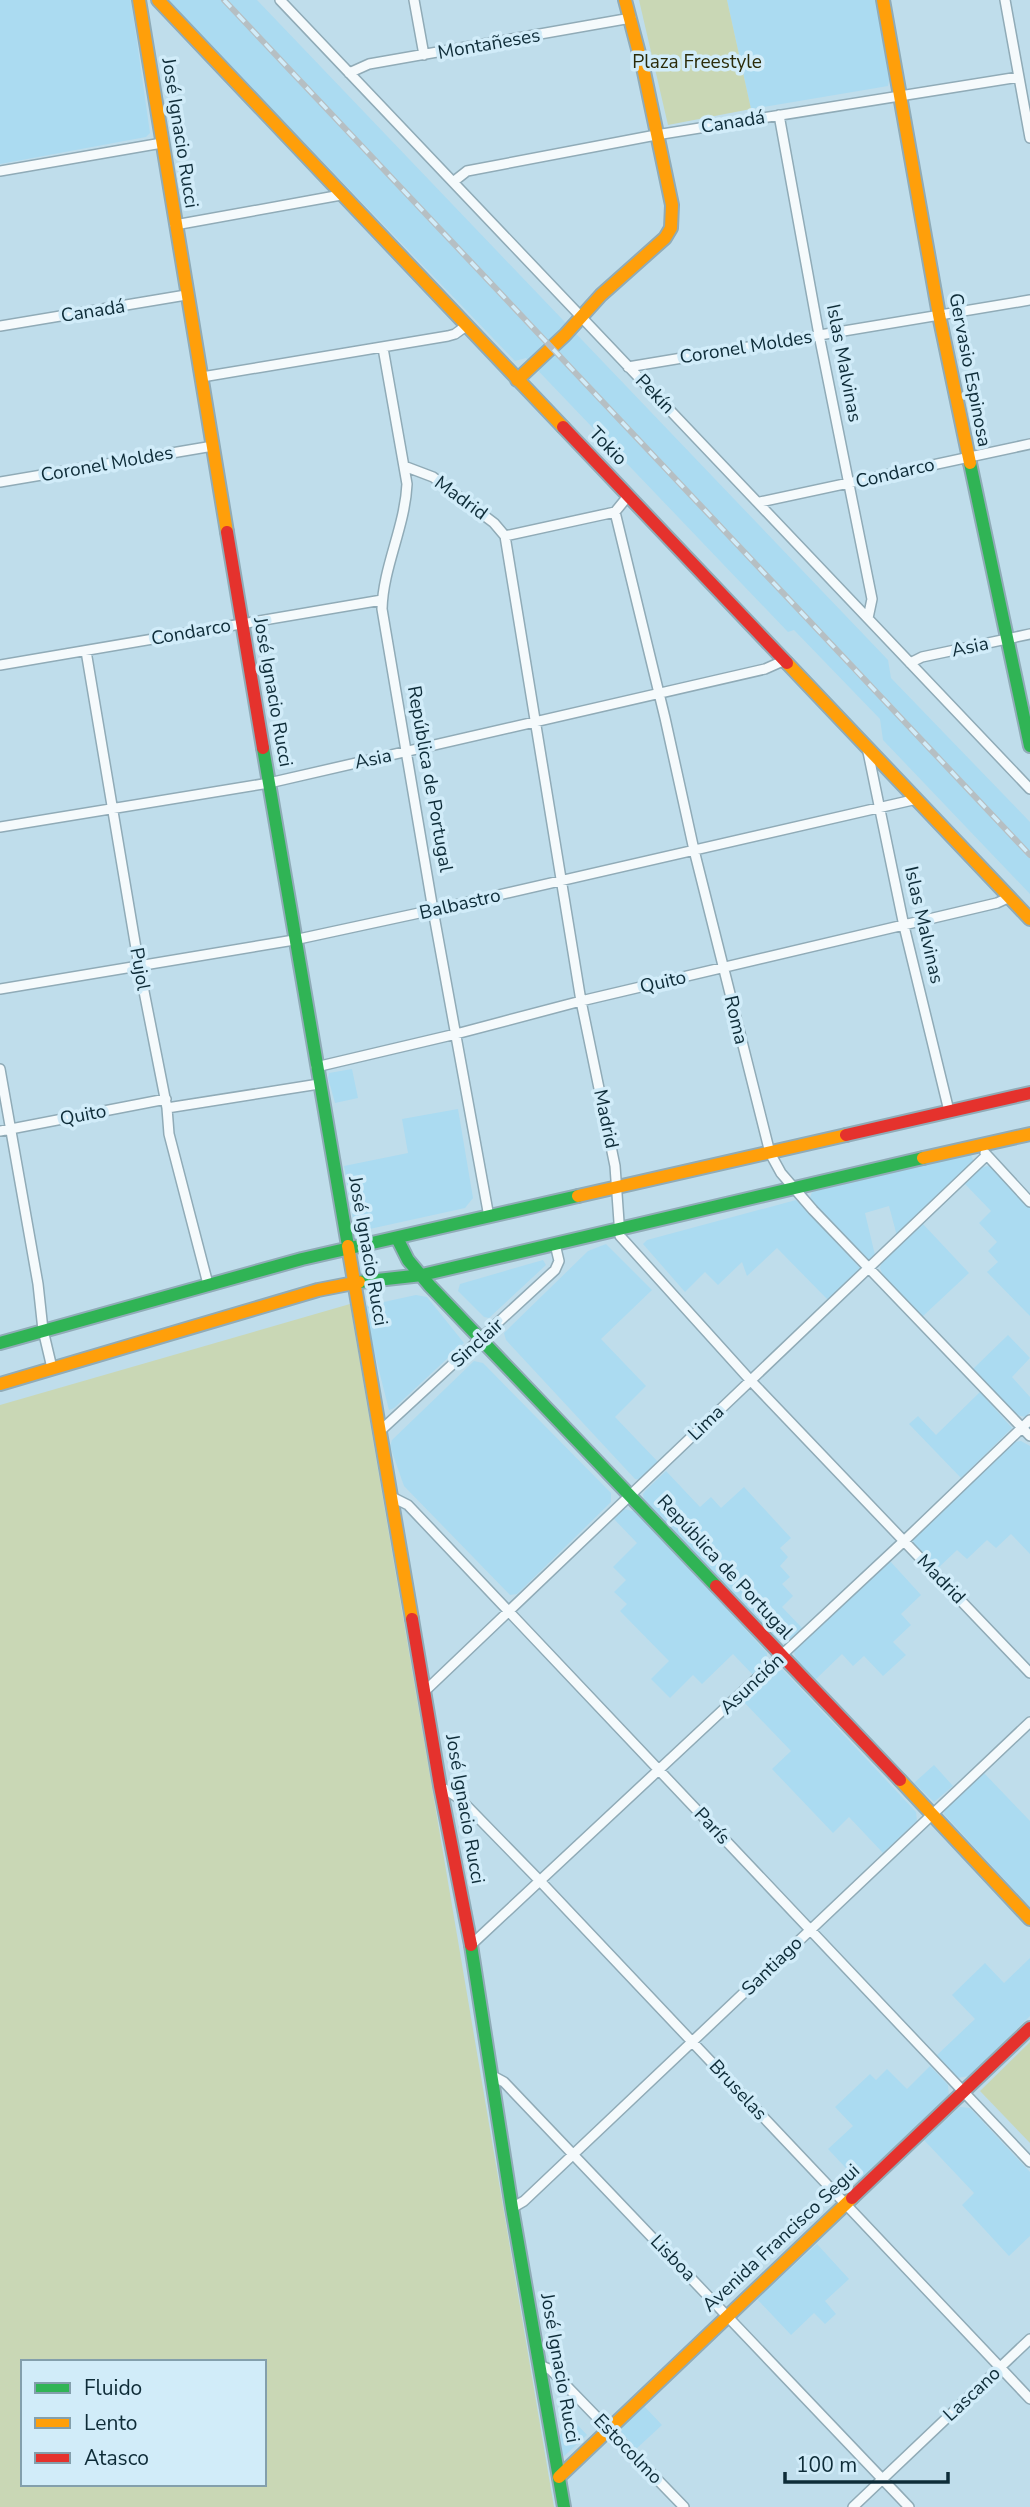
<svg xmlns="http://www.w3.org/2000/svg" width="1030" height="2507" viewBox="0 0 1030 2507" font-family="'Nunito Sans',sans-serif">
	<rect width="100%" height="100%" fill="#bfddeb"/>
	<path fill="#abdbf1" d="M0,0H131L150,133L146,137L0,164Z
		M167,0H257L888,660L891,678L1030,822V894L883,740L880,719L794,630L788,632L526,358L515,361Z
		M727,0H876L889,80L888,86L751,109Z
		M352,1069L358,1098L335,1103L328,1078L329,1073Z
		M458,1109L473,1198L465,1208L365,1230L354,1225L344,1166L408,1153L402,1119Z
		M967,1154L971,1155L974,1162L897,1236L889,1206L865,1213L875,1255L869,1260L809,1200L812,1192Z
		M989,1166L994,1169L1030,1207V1316L987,1272L998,1262L988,1251L997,1242L979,1223L991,1211L965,1184L982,1167Z
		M796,1200L861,1269L829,1301L777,1248L747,1276L742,1262L718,1285L705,1272L685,1292L643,1244L647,1240Z
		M923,1224L969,1273L922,1317L883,1276L880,1268L881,1264Z
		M606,1244L652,1290L601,1339L646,1386L615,1417L659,1463L641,1480L635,1479L506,1340L504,1333L588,1251Z
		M543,1260L546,1265L489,1318L484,1317L458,1291L460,1284Z
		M416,1295L427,1297L464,1343L394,1408L389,1410L367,1323L365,1306Z
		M1008,1335L1030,1358L1012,1377L1030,1397V1412L1026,1417L1016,1415L973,1369Z
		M474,1361L483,1363L611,1493V1502L517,1594L510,1595L404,1486L390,1446L392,1440Z
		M980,1392L1012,1428L961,1478L909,1424L918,1416L936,1435Z
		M1021,1441L1030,1446V1554L1011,1534L996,1548L987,1540L967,1559L957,1550L937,1569L915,1547L913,1541L916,1536L1015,1442Z
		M666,1471L700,1507L711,1497L721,1508L744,1487L791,1538L780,1548L788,1557L780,1566L790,1577L782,1584L793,1596L782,1607L803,1629L789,1642L777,1640L644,1501L643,1494L646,1490Z
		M624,1509L637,1512L767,1653V1661L753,1675L733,1654L702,1684L693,1675L670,1698L651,1679L669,1661L620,1611L627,1604L614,1592L626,1580L613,1567L637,1543L614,1519Z
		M889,1560L921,1595L901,1614L911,1625L893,1642L906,1655L883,1676L864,1656L853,1666L842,1654L815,1680L797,1662L794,1653L796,1648Z
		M778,1669L783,1670L916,1812L917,1821L883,1853L849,1817L833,1833L772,1769L791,1751L742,1700Z
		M934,1765L953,1786L934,1802L914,1783Z
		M983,1772L1030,1821V1907L944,1814L945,1810Z
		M1030,1958V2016L969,2076L957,2078L936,2056L975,2019L952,1995L985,1963L1004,1983Z
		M930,2066L948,2085L949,2097L859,2182L828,2149L853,2126L835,2107L870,2074L876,2080L887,2069L907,2089Z
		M960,2107L970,2108L1030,2172V2236L1009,2256L962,2205L974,2193L924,2140Z
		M817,2244L849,2279L825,2301L836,2314L825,2324L814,2313L791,2335L757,2299Z
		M643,2405L662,2425L636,2449L620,2430L623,2424Z
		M574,2421L587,2435L561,2459L556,2439Z"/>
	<path fill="#c9d7b5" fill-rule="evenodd" d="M639,0H727L751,109L668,125Z
		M350,1304L554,2507H0V1405ZM23,2362H264V2484H23Z
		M1030,2042V2143L980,2091Z"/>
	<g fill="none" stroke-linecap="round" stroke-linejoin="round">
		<g stroke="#90abb7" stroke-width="12">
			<path id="street" d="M280,0L1030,789
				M414,0L424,55
				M1005,0L1030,138
				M349,73L369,64L631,18
				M779,115L819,335L872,599L868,618
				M0,171L162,143
				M453,182L467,171L656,135L1019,77
				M175,225L341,195
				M0,326L186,295
				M383,348L407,484C405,527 383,567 382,609L433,910L489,1217
				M628,367L1030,300
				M202,377L448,336L455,334L466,326
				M404,466L433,477L494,523L505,536L581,1001L615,1166L620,1236L751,1381L1030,1673
				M0,482L213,446
				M760,502L1030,444
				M615,512L665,718L694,850L770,1153L781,1173L813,1210L1030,1436
				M505,536L615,512L628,496
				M86,651L139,966L167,1108L169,1134L208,1284
				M910,663L922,657L1030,634
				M0,665L382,600
				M867,747L904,926L949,1111
				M0,827L269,783L765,669L783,661
				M0,989L294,940L433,910L917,799
				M316,1067L456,1034L581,1001L997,903L1010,897
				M0,1069L38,1284L43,1330L52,1368
				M167,1108L319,1084
				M0,1131L166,1099
				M985,1153L1030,1202
				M379,1432L555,1270L559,1261L555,1244
				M390,1496L408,1505L1030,2162
				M425,1691L986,1156
				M440,1786L460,1799L540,1881L1030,2399
				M471,1945L904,1541L1030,1420
				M491,2075L504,2082L909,2507
				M512,2208L524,2201L1030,1722
				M540,2365L551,2370L684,2507
				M853,2507L1030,2339"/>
		</g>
		<g stroke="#90abb7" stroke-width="16">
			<path id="fast" d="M970,463L1030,746
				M263,748L348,1246
				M397,1238L408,1260L430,1286L716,1586
				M359,1282L422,1275L923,1158
				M0,1343L302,1259L578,1196
				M471,1945L512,2208L564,2507"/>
		</g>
		<g stroke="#90abb7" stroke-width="16">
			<path id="slow" d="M139,0L227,532
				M158,0L563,427
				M883,0L939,315L970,463
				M517,380L565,335L601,295L665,238L671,228L672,205L644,72L625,0
				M787,663L1030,919
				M923,1158L1030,1134
				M578,1196L846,1135
				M348,1246L412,1619
				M0,1384L318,1290L359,1282
				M900,1780L1030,1919
				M559,2477L852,2198"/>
		</g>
		<g stroke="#90abb7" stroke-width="16">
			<path id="jam" d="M563,427L787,663
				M227,532L263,748
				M846,1135L1030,1093
				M716,1586L900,1780
				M412,1619L440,1786L471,1945
				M852,2198L1030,2028"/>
		</g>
		<use href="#street" stroke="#f5fafc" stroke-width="9"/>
		<use href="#fast" stroke="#30b455" stroke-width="12"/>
		<use href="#slow" stroke="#ff9f0a" stroke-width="12"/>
		<use href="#jam" stroke="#e5322d" stroke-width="12"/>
		<g stroke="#b6bfc3" stroke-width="6">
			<path id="rail" d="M224,0L1030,855"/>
		</g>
		<use href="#rail" stroke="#d1ecf9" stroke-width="3.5" stroke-dasharray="10" stroke-linecap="butt"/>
	</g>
	<g text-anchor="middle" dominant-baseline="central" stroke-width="7" stroke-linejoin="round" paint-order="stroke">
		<g font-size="19" fill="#0e2c38" stroke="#d1ecf9">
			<text transform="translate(489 44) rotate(-10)">Montañeses</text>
			<text transform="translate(733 122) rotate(-9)">Canadá</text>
			<text transform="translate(180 133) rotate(81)">José Ignacio Rucci</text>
			<text transform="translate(93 311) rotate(-9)">Canadá</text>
			<text transform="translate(746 347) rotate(-9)">Coronel Moldes</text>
			<text transform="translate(844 363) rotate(79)">Islas Malvinas</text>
			<text transform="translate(970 370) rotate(79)">Gervasio Espinosa</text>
			<text transform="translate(655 394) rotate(46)">Pekín</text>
			<text transform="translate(608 446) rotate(46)">Tokio</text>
			<text transform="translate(107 464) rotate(-10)">Coronel Moldes</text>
			<text transform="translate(895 473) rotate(-13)">Condarco</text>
			<text transform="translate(461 498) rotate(36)">Madrid</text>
			<text transform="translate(191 632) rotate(-10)">Condarco</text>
			<text transform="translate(970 647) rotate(-12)">Asia</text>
			<text transform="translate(273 692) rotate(80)">José Ignacio Rucci</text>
			<text transform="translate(373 759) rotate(-12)">Asia</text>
			<text transform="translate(430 779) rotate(80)">República de Portugal</text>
			<text transform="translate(460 904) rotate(-13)">Balbastro</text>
			<text transform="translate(924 925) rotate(77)">Islas Malvinas</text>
			<text transform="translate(140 969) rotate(80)">Pujol</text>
			<text transform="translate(663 982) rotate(-13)">Quito</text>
			<text transform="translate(736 1020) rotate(77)">Roma</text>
			<text transform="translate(83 1115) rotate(-11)">Quito</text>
			<text transform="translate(606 1119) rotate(78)">Madrid</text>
			<text transform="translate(368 1251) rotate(80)">José Ignacio Rucci</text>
			<text transform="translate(477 1343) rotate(-42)">Sinclair</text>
			<text transform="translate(706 1423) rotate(-44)">Lima</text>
			<text transform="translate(725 1567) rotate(47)">República de Portugal</text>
			<text transform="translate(941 1579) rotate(46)">Madrid</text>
			<text transform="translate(752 1684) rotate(-43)">Asunción</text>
			<text transform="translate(465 1809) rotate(80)">José Ignacio Rucci</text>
			<text transform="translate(712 1826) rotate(47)">París</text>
			<text transform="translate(772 1966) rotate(-44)">Santiago</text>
			<text transform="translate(738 2090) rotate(47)">Bruselas</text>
			<text transform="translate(781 2238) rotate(-43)">Avenida Francisco Segui</text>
			<text transform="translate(673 2258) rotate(46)">Lisboa</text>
			<text transform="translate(560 2368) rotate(80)">José Ignacio Rucci</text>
			<text transform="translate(972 2394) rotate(-43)">Lascano</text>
			<text transform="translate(628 2449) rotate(46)">Estocolmo</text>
		</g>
		<g font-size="19" fill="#2b2b09" stroke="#d1ecf9">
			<text x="697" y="62">Plaza Freestyle</text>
		</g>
	</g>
	<rect x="21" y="2360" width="245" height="126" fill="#d1ecf9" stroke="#839fac" stroke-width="2"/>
	<rect x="35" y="2383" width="35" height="10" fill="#30b455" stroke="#839fac" stroke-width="2"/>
	<text x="84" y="2395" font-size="21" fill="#0e2c38">Fluido</text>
	<rect x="35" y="2418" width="35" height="10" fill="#ff9f0a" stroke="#839fac" stroke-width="2"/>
	<text x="84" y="2430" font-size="21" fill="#0e2c38">Lento</text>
	<rect x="35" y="2453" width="35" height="10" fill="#e5322d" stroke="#839fac" stroke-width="2"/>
	<text x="84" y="2465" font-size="21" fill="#0e2c38">Atasco</text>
	<path d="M785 2472v10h163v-10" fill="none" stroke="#0e2c38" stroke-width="3.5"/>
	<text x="796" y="2472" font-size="21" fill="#0e2c38" stroke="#d1ecf9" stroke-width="5" paint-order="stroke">100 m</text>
</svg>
